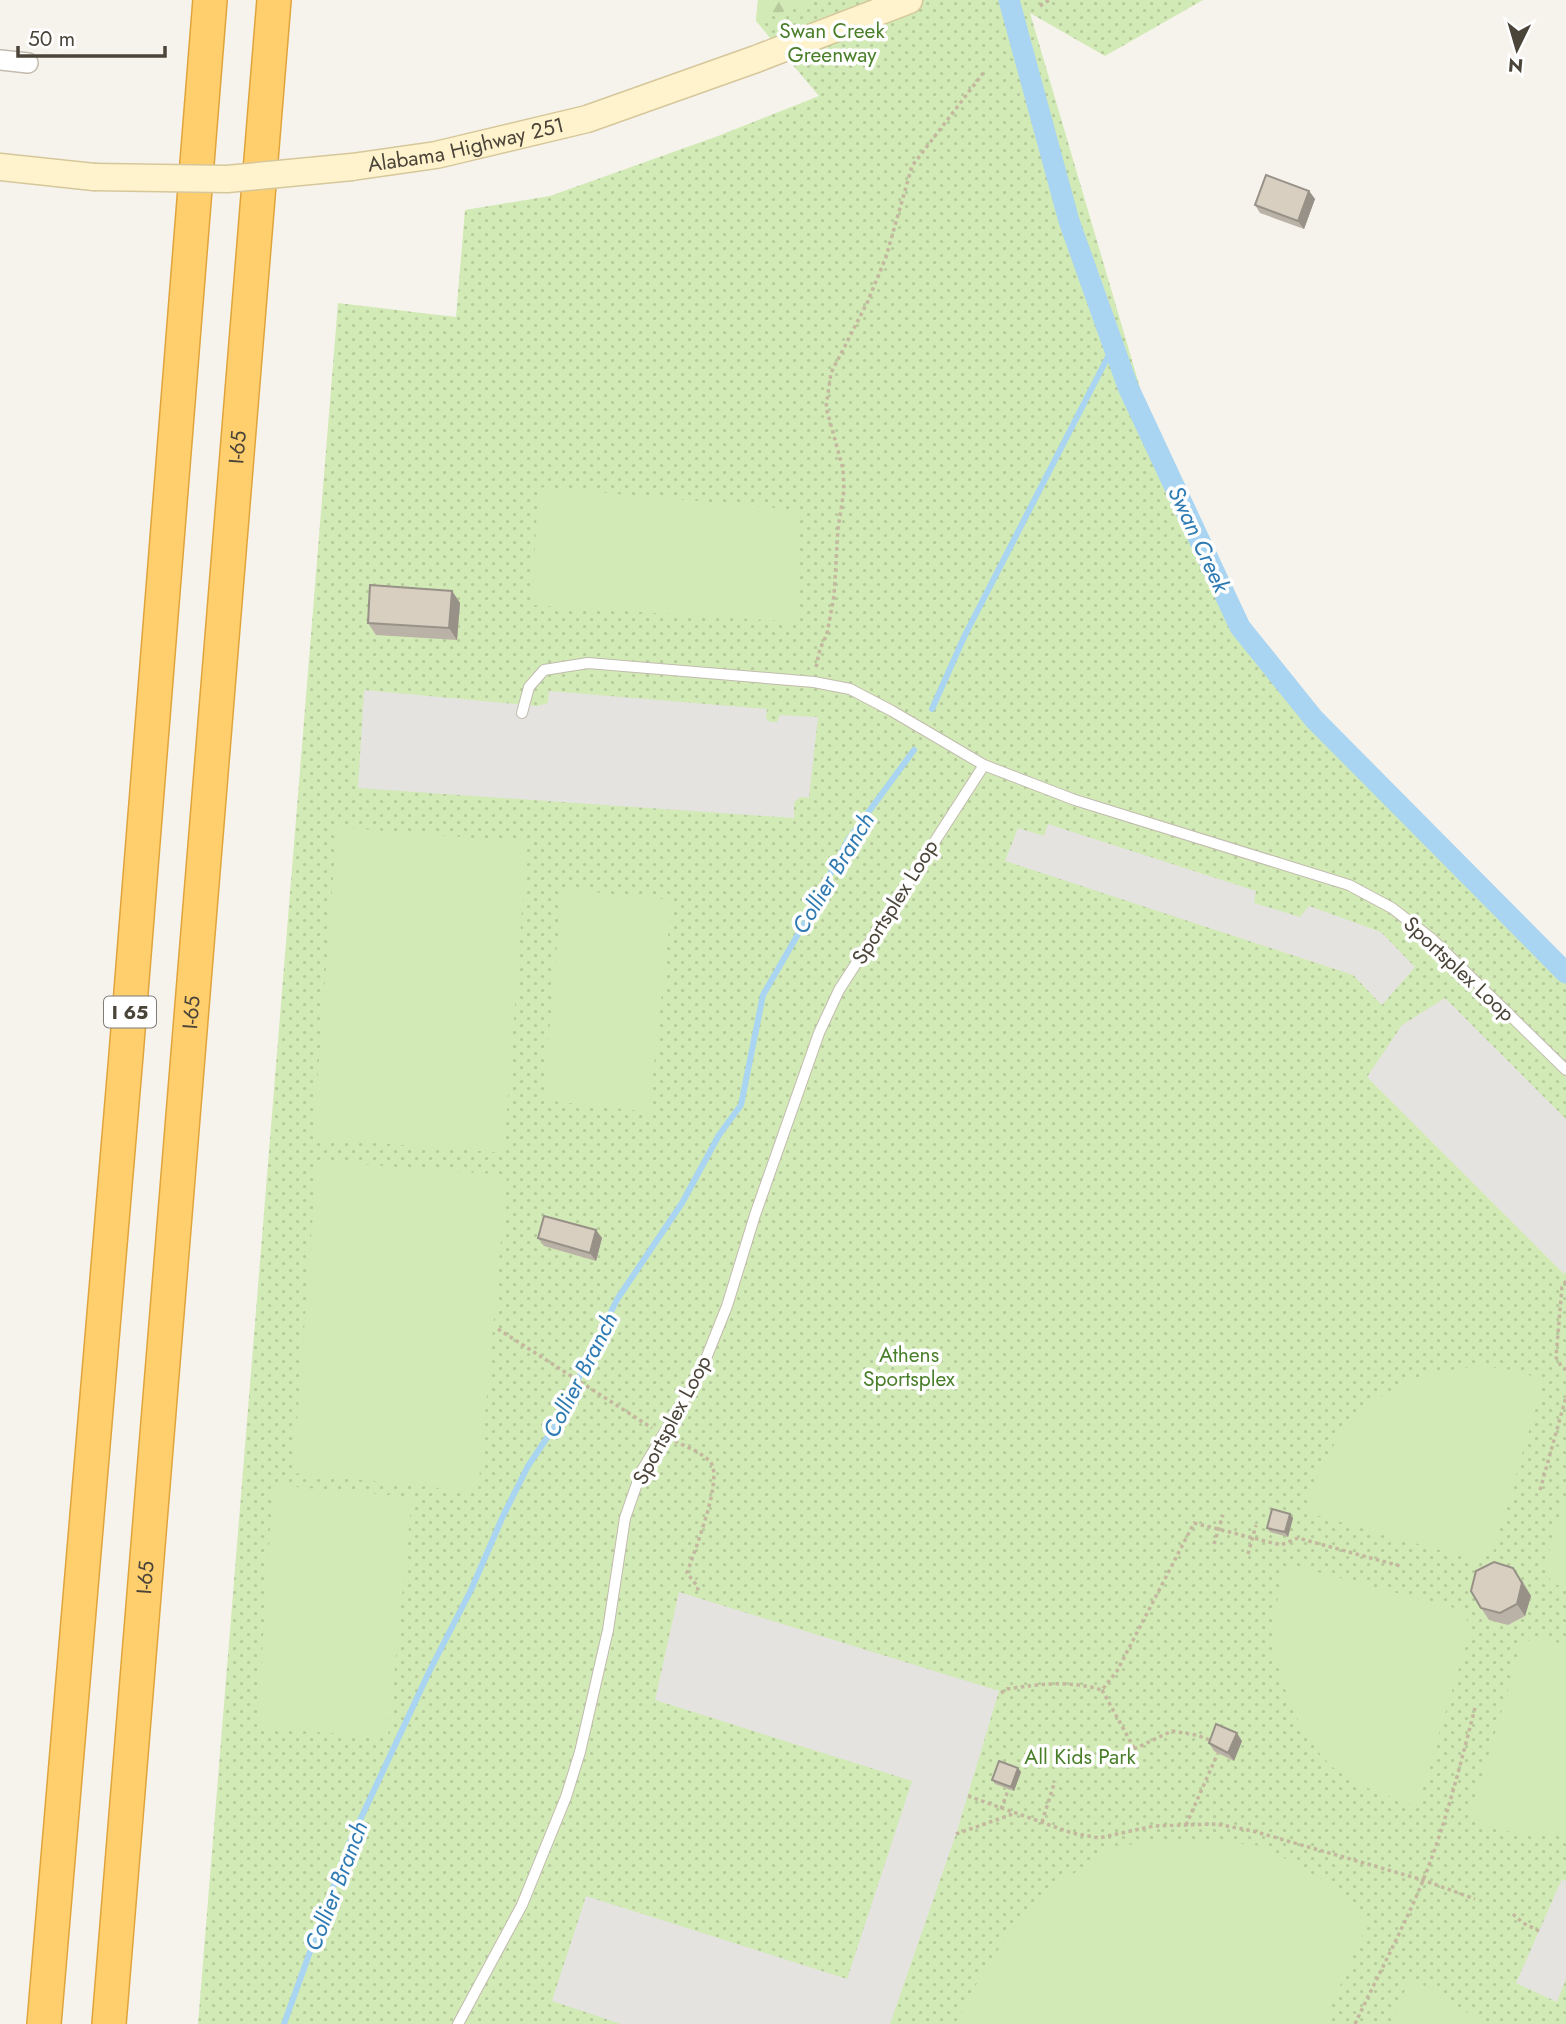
<svg xmlns="http://www.w3.org/2000/svg" width="1566" height="2024" viewBox="0 0 1566 2024" font-family="Jost,sans-serif">
	<defs>
		<pattern id="grass-dots" width="8" height="8" patternUnits="userSpaceOnUse" patternTransform="scale(1.75)"><rect width="8" height="8" fill="#d2eab5"/><path d="M2 2h.1M6 6h.1" fill="none" stroke="#b6ca9c" stroke-width="1.8" stroke-linecap="round"/></pattern>
		<pattern id="forest-firs" width="22" height="20" patternUnits="userSpaceOnUse" patternTransform="scale(1.75)"><rect width="22" height="20" fill="#d2eab5"/><path d="M5 1l3.5 6h-7zM16 11l3.5 6h-7z" fill="#b6ca9c"/></pattern>
	</defs>
	<rect width="100%" height="100%" fill="#f6f3ec"/>
	<path fill="url(#grass-dots)" d="M758,0H1203L1105,56L1030,13L1151,425L1197,545L1250,635L1311,719L1566,973V2024H198L338,303L456,317L465,210L550,196L718,136L819,96L756,21Z"/>
	<path fill="url(#forest-firs)" d="M758,0H820L756,21Z"/>
	<path fill="#d2eab5" d="M538,487L800,510L796,622L532,605Z
		M337,827L527,842L504,1153L313,1138Z
		M562,889L672,900L649,1112L543,1100Z
		M317,1161L507,1175L478,1492L293,1473Z
		M1479,1366L1513,1370L1544,1380L1493,1553L1478,1561L1305,1512C1309,1498 1312,1483 1319,1471C1343,1422 1386,1381 1441,1371C1454,1369 1467,1368 1479,1366Z
		M273,1485L412,1497L388,1737L257,1728Z
		M1566,1498V1588L1552,1583L1544,1568Z
		M1287,1564L1462,1610L1471,1629L1417,1806C1390,1797 1361,1788 1338,1771C1304,1747 1273,1674 1274,1633C1274,1609 1280,1586 1287,1564Z
		M1536,1636L1566,1645V1832C1531,1838 1502,1832 1469,1820L1521,1646Z
		M1189,1839L1263,1846L1323,1880L1369,1921L1323,2024H955L983,1972L1013,1928L1058,1884L1115,1846Z
		M1411,1977L1486,2024H1390Z"/>
	<path fill="#e5e3e0" d="M364,690L537,706L548,703L549,691L767,709L766,718L770,722H777L780,715L818,717L809,798L801,797L794,802V818L358,788Z
		M1048,824L1256,891L1254,903L1300,917L1309,906L1381,932L1415,967L1382,1005L1353,975L1005,861L1018,828L1044,836Z
		M1445,998L1566,1119V1272L1564,1274L1367,1077L1402,1025Z
		M679,1592L999,1691L956,1834L890,2024H621L552,2001L586,1896L847,1979L912,1781L655,1700Z
		M1562,1879L1566,1881V1979L1557,2002L1516,1983Z"/>
	<g fill="none" stroke-linecap="round" stroke-linejoin="round">
		<path stroke="#a9d4f2" stroke-width="6" d="M932,709L965,635L1114,345
			M284,2024L348,1846L430,1670L471,1590L503,1516L528,1466L559,1420L595,1343L618,1298L682,1203L719,1135L741,1105L763,995L805,922L848,840L914,750"/>
		<path stroke="#a9d4f2" stroke-width="21" d="M1009,0L1069,221L1128,387L1240,627L1314,719L1566,973"/>
		<g stroke="#c2bbae" stroke-width="12">
			<path id="lane" d="M522,713L529,687L544,670L588,663L814,682L850,689L892,711L984,765L1075,800L1349,885L1392,908L1432,939L1566,1070
				M458,2024L522,1905L566,1797L580,1752L608,1630L625,1518L641,1472L701,1371L727,1306L755,1215L819,1033L839,990L984,765"/>
		</g>
		<g stroke="#c2bbae" stroke-width="22">
			<path id="street" d="M0,60L28,63"/>
		</g>
		<g stroke="#d6c79b" stroke-width="29">
			<g id="secondary">
				<path d="M0,167L94,177"/>
				<path id="s1" d="M352,167L436,155L587,119L756,59L909,0"/>
			</g>
		</g>
		<g stroke="#e0a43c" stroke-width="36">
			<g id="highway">
				<path d="M44,2024L126,1055L210,0"/>
				<path id="s2" d="M109,2024L274,0"/>
			</g>
		</g>
		<path stroke="#c4b79f" stroke-width="3.5" stroke-dasharray="3.5 3.5" stroke-linecap="butt" d="M1040,6L1049,0
			M816,667L820,649L827,634L834,596L838,529L844,490L843,469L826,407L831,373L867,303L886,257L912,166L984,72
			M1566,1281L1562,1287L1556,1357L1561,1366L1566,1370
			M498,1329L652,1428
			M675,1441C686,1447 704,1453 711,1463C723,1480 694,1552 687,1573L698,1587L697,1594
			M1540,1490L1566,1397
			M1214,1544L1223,1515
			M1248,1554L1256,1525
			M1102,1690L1134,1748
			M1001,1693L1007,1689C1041,1684 1069,1680 1102,1690L1117,1671L1194,1523L1281,1545L1298,1538L1400,1566
			M1115,1758L1172,1731L1196,1735L1213,1741
			M968,1796L1072,1833L1099,1838L1154,1826L1216,1824L1253,1831L1423,1880L1475,1899
			M1001,1809L1009,1788
			M1042,1822L1055,1781
			M1186,1825L1218,1753
			M956,1834L1013,1814
			M1513,1914L1523,1923L1539,1931
			M1355,2024C1377,1977 1402,1931 1422,1883C1445,1827 1460,1766 1475,1708"/>
		<use href="#lane" stroke="#fff" stroke-width="10"/>
		<use href="#street" stroke="#fff" stroke-width="19"/>
		<use href="#secondary" stroke="#fff3cd" stroke-width="26"/>
		<use href="#highway" stroke="#ffcf6e" stroke-width="33"/>
		<g stroke="#d6c79b" stroke-width="29" stroke-linecap="butt">
			<path id="secondary-bridge" d="M94,177L227,179L352,167"/>
		</g>
		<use href="#secondary-bridge" stroke="#fff3cd" stroke-width="26"/>
	</g>
	<path fill="#bab2a6" d="M1309,191L1315,199L1304,229L1260,213L1255,205Z
		M452,591L460,603L457,640L376,635L368,623Z
		M596,1230L602,1238L596,1261L544,1246L538,1238Z
		M1293,1518L1288,1537L1270,1532L1267,1528Z
		M1522,1580L1531,1596L1525,1616L1508,1625L1489,1620L1481,1608Z
		M1242,1741L1234,1761L1214,1751L1209,1743Z
		M1018,1768L1021,1772L1014,1791L995,1784L992,1780Z"/>
	<path fill="#979187" d="M1309,191L1315,199L1304,229L1298,221Z
		M452,591L460,603L457,640L449,628Z
		M596,1230L602,1238L596,1261L590,1253Z
		M1290,1514L1293,1518L1288,1537L1285,1532Z
		M1513,1568L1531,1596L1525,1616L1517,1604Z
		M1237,1733L1242,1741L1234,1761L1228,1753Z
		M1018,1768L1021,1772L1014,1791L1011,1787Z"/>
	<path fill="#d8cfc1" stroke="#979187" stroke-width="2" d="M1266,175L1309,191L1298,221L1255,205Z
		M370,585L452,591L449,628L368,623Z
		M544,1216L596,1230L590,1253L538,1238Z
		M1272,1509L1290,1514L1285,1532L1267,1528Z
		M1494,1562L1513,1568L1522,1583L1517,1604L1500,1613L1481,1608L1471,1591L1476,1571Z
		M1216,1724L1237,1733L1228,1753L1209,1743Z
		M999,1761L1018,1768L1011,1787L992,1780Z"/>
	<g text-anchor="middle" dominant-baseline="central" stroke-width="7" stroke-linejoin="round" paint-order="stroke">
		<rect fill="#fff" stroke="#817c74" stroke-width="2" x="104" y="996.5" width="52" height="31" rx="5"/>
		<g font-size="19" font-weight="bold" fill="#4b4439">
			<text x="130" y="1012">I 65</text>
		</g>
		<g font-size="21" fill="#4a7f2a" stroke="#fff">
			<text x="832" y="31">Swan Creek<tspan x="832" dy="24">Greenway</tspan></text>
			<text x="909" y="1355">Athens<tspan x="909" dy="24">Sportsplex</tspan></text>
			<text x="1080" y="1757">All Kids Park</text>
		</g>
		<g font-size="21" fill="#4b4439" stroke="#fff">
			<text stroke="none"><textPath href="#s1" startOffset="116">Alabama Highway 251</textPath></text>
			<text stroke="none"><textPath href="#s2" startOffset="1582">I-65</textPath></text>
			<text transform="translate(895 902) rotate(-58)">Sportsplex Loop</text>
			<text transform="translate(1459 969) rotate(43)">Sportsplex Loop</text>
			<text stroke="none"><textPath href="#s2" startOffset="1015">I-65</textPath></text>
			<text transform="translate(672 1420) rotate(-62)">Sportsplex Loop</text>
			<text stroke="none"><textPath href="#s2" startOffset="448">I-65</textPath></text>
		</g>
		<g font-size="23" font-style="italic" fill="#2e7ab2" stroke="#fff">
			<text transform="translate(1199 539) rotate(65)">Swan Creek</text>
			<text transform="translate(833 873) rotate(-59)">Collier Branch</text>
			<text transform="translate(580 1375) rotate(-63)">Collier Branch</text>
			<text transform="translate(336 1886) rotate(-69)">Collier Branch</text>
		</g>
	</g>
	<g transform="translate(1517 49) rotate(185)" stroke="#ffffff" stroke-width="5" paint-order="stroke">
	<path d="M0-5L12 26L0 18L-12 26Z" fill="#4b4439"/>
	<text y="-10" font-size="19" font-weight="bold" text-anchor="middle" fill="#4b4439">N</text>
	</g>
	<path d="M18 46v10h147v-10" fill="none" stroke="#4b4439" stroke-width="3.5"/>
	<text x="28" y="46" font-size="21" fill="#4b4439" stroke="#ffffff" stroke-width="5" paint-order="stroke">50 m</text>
</svg>
